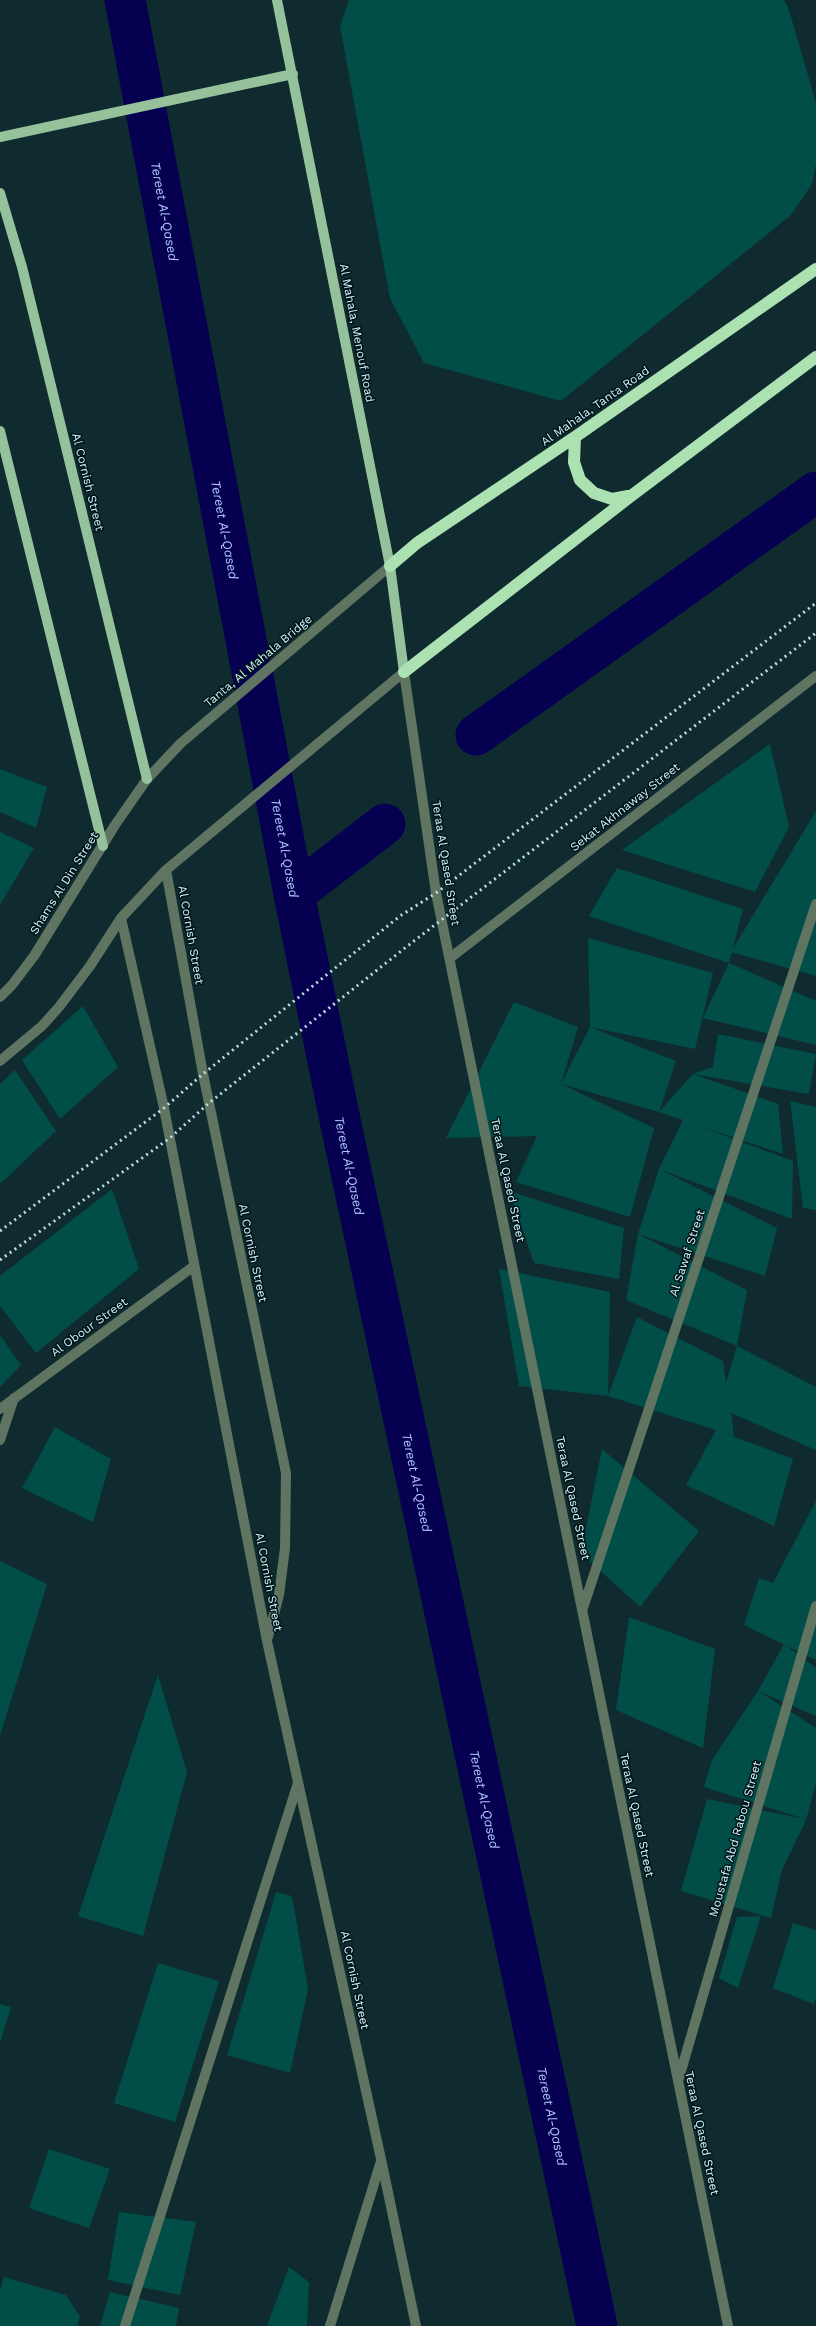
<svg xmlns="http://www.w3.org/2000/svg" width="816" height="2326" viewBox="0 0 816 2326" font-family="'Work Sans',sans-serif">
	<rect width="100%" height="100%" fill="#0f2b2f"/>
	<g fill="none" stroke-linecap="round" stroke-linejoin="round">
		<g stroke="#050050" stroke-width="41">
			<path id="s1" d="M125,0L294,894L340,1120L597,2326"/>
			<path d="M476,735L816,492"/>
			<path d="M294,894L385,824"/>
		</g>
	</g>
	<path fill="#014e49" d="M349,0H784L789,10L816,103V164L812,184L791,215L561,401L424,363L390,298L340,26Z
		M770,744L789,827L755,892L622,850Z
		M0,769L47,787L36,828L0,812Z
		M816,811V976L731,952Z
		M0,832L34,848L0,905Z
		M617,868L743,909L729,963L589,916Z
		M588,938L713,973L695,1049L590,1027Z
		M729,963L816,1001V1045L703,1018Z
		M514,1002L578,1027L561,1084L654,1128L630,1217L516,1182L537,1136L446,1138Z
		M83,1006L118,1067L60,1119L22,1060Z
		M590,1027L676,1061L659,1112L561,1084Z
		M718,1034L816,1054L809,1094L693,1074L713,1067Z
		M15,1070L56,1131L0,1184V1084Z
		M693,1074L778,1104L783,1154L696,1125L793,1161L792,1219L659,1169L683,1120L659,1112Z
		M790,1101L816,1107V1210L803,1208Z
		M659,1169L777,1228L765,1276L638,1234Z
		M112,1189L139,1269L36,1353L0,1306V1276Z
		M509,1191L624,1228L619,1279L534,1263Z
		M638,1234L747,1290L737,1346L626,1300Z
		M499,1269L610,1292L608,1396L519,1386Z
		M637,1317L723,1361L726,1383L737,1346L816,1387V1450L731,1413L734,1436L724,1433L793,1459L774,1526L686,1485L716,1430L608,1396Z
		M0,1335L21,1365L0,1387Z
		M55,1427L111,1459L93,1522L22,1488Z
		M602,1449L699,1531L640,1607L581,1553Z
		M816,1501V1660L744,1625L759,1578L773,1583Z
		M0,1561L47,1584L0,1736Z
		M629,1617L715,1649L703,1748L616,1710Z
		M784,1644L816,1668V1716L758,1691Z
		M158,1675L187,1772L143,1936L78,1916Z
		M758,1691L816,1728V1783L806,1820L782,1870L771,1918L681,1891L707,1799L805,1819L704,1787L712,1760Z
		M276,1892L292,1896L308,1989L290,2073L227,2055Z
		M761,1916L738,1988L719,1978L737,1917Z
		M793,1923L816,1930V1997L814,2004L773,1988Z
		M158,1963L219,1981L175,2122L114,2103Z
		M0,2004L11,2007L0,2043Z
		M49,2149L110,2169L89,2228L29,2208Z
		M119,2212L196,2222L180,2295L108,2280Z
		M289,2267L309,2282L307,2326H267Z
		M4,2277L66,2295L80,2317L77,2326H0V2290Z
		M110,2292L179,2308L176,2326H100Z"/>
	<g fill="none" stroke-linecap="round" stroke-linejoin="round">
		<path stroke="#5f7461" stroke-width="10" d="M404,672L436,893L728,2326
			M166,870L203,1074L286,1473L285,1548L279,1595L268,1637
			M121,918L164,1108L267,1641L381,2159L416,2326
			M450,958L816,676
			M0,997L12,985L34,956L115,825L147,779L181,743L390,566
			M0,1061L42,1026L59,1007L90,966L121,918L166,870L404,672
			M0,1409L194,1266
			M0,1440L14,1398
			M583,1608L816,904
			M679,2078L816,1606
			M125,2326L298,1783
			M330,2326L381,2161"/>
		<path stroke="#96c29b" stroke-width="10" d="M277,0L390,566L404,672
			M0,137L293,74
			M0,193L22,267L147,779
			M0,431L103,846"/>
		<path stroke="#ace1b2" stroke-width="12" d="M575,437L574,462L580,480L594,493L612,499L628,496
			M390,566L417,543L575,437L816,269
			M404,672L631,496L816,357"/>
		<path stroke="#b8dee4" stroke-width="3" stroke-dasharray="2 4" stroke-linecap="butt" d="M0,1231L164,1108L203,1074L400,916L436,893L816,603
			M0,1260L170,1138L209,1103L410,944L816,633"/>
	</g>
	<g text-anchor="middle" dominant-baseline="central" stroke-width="3" stroke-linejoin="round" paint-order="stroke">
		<g font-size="12" fill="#ccf4fa" stroke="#001317">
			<text transform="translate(357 333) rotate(79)">Al Mahala, Menouf Road</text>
			<text transform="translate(595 406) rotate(-35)">Al Mahala, Tanta Road</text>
			<text transform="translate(88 482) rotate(76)">Al Cornish Street</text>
			<text transform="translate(258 661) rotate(-40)">Tanta, Al Mahala Bridge</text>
			<text transform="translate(625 807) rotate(-38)">Sekat Akhnaway Street</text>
			<text transform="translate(446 863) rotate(81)">Teraa Al Qased Street</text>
			<text transform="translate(64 883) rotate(-58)">Shams Al Din Street</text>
			<text transform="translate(191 935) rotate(80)">Al Cornish Street</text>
			<text transform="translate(508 1180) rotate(78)">Teraa Al Qased Street</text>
			<text transform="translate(253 1253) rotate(78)">Al Cornish Street</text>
			<text transform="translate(687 1253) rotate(-72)">Al Sawaf Street</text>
			<text transform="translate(89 1327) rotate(-36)">Al Obour Street</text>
			<text transform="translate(573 1498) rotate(78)">Teraa Al Qased Street</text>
			<text transform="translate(269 1582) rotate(79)">Al Cornish Street</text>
			<text transform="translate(637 1815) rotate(78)">Teraa Al Qased Street</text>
			<text transform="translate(735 1839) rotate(-74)">Moustafa Abd Rabou Street</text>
			<text transform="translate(355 1980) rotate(78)">Al Cornish Street</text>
			<text transform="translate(702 2133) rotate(78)">Teraa Al Qased Street</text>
		</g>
		<g font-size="13" font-style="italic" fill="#b0c4f9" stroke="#001317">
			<text stroke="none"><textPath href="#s1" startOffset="215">Tereet Al-Qased</textPath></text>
			<text stroke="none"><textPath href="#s1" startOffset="539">Tereet Al-Qased</textPath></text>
			<text stroke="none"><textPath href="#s1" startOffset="863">Tereet Al-Qased</textPath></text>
			<text stroke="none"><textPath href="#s1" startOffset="1187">Tereet Al-Qased</textPath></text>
			<text stroke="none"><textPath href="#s1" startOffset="1511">Tereet Al-Qased</textPath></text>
			<text stroke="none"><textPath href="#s1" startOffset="1835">Tereet Al-Qased</textPath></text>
			<text stroke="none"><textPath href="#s1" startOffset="2159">Tereet Al-Qased</textPath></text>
		</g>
	</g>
</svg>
